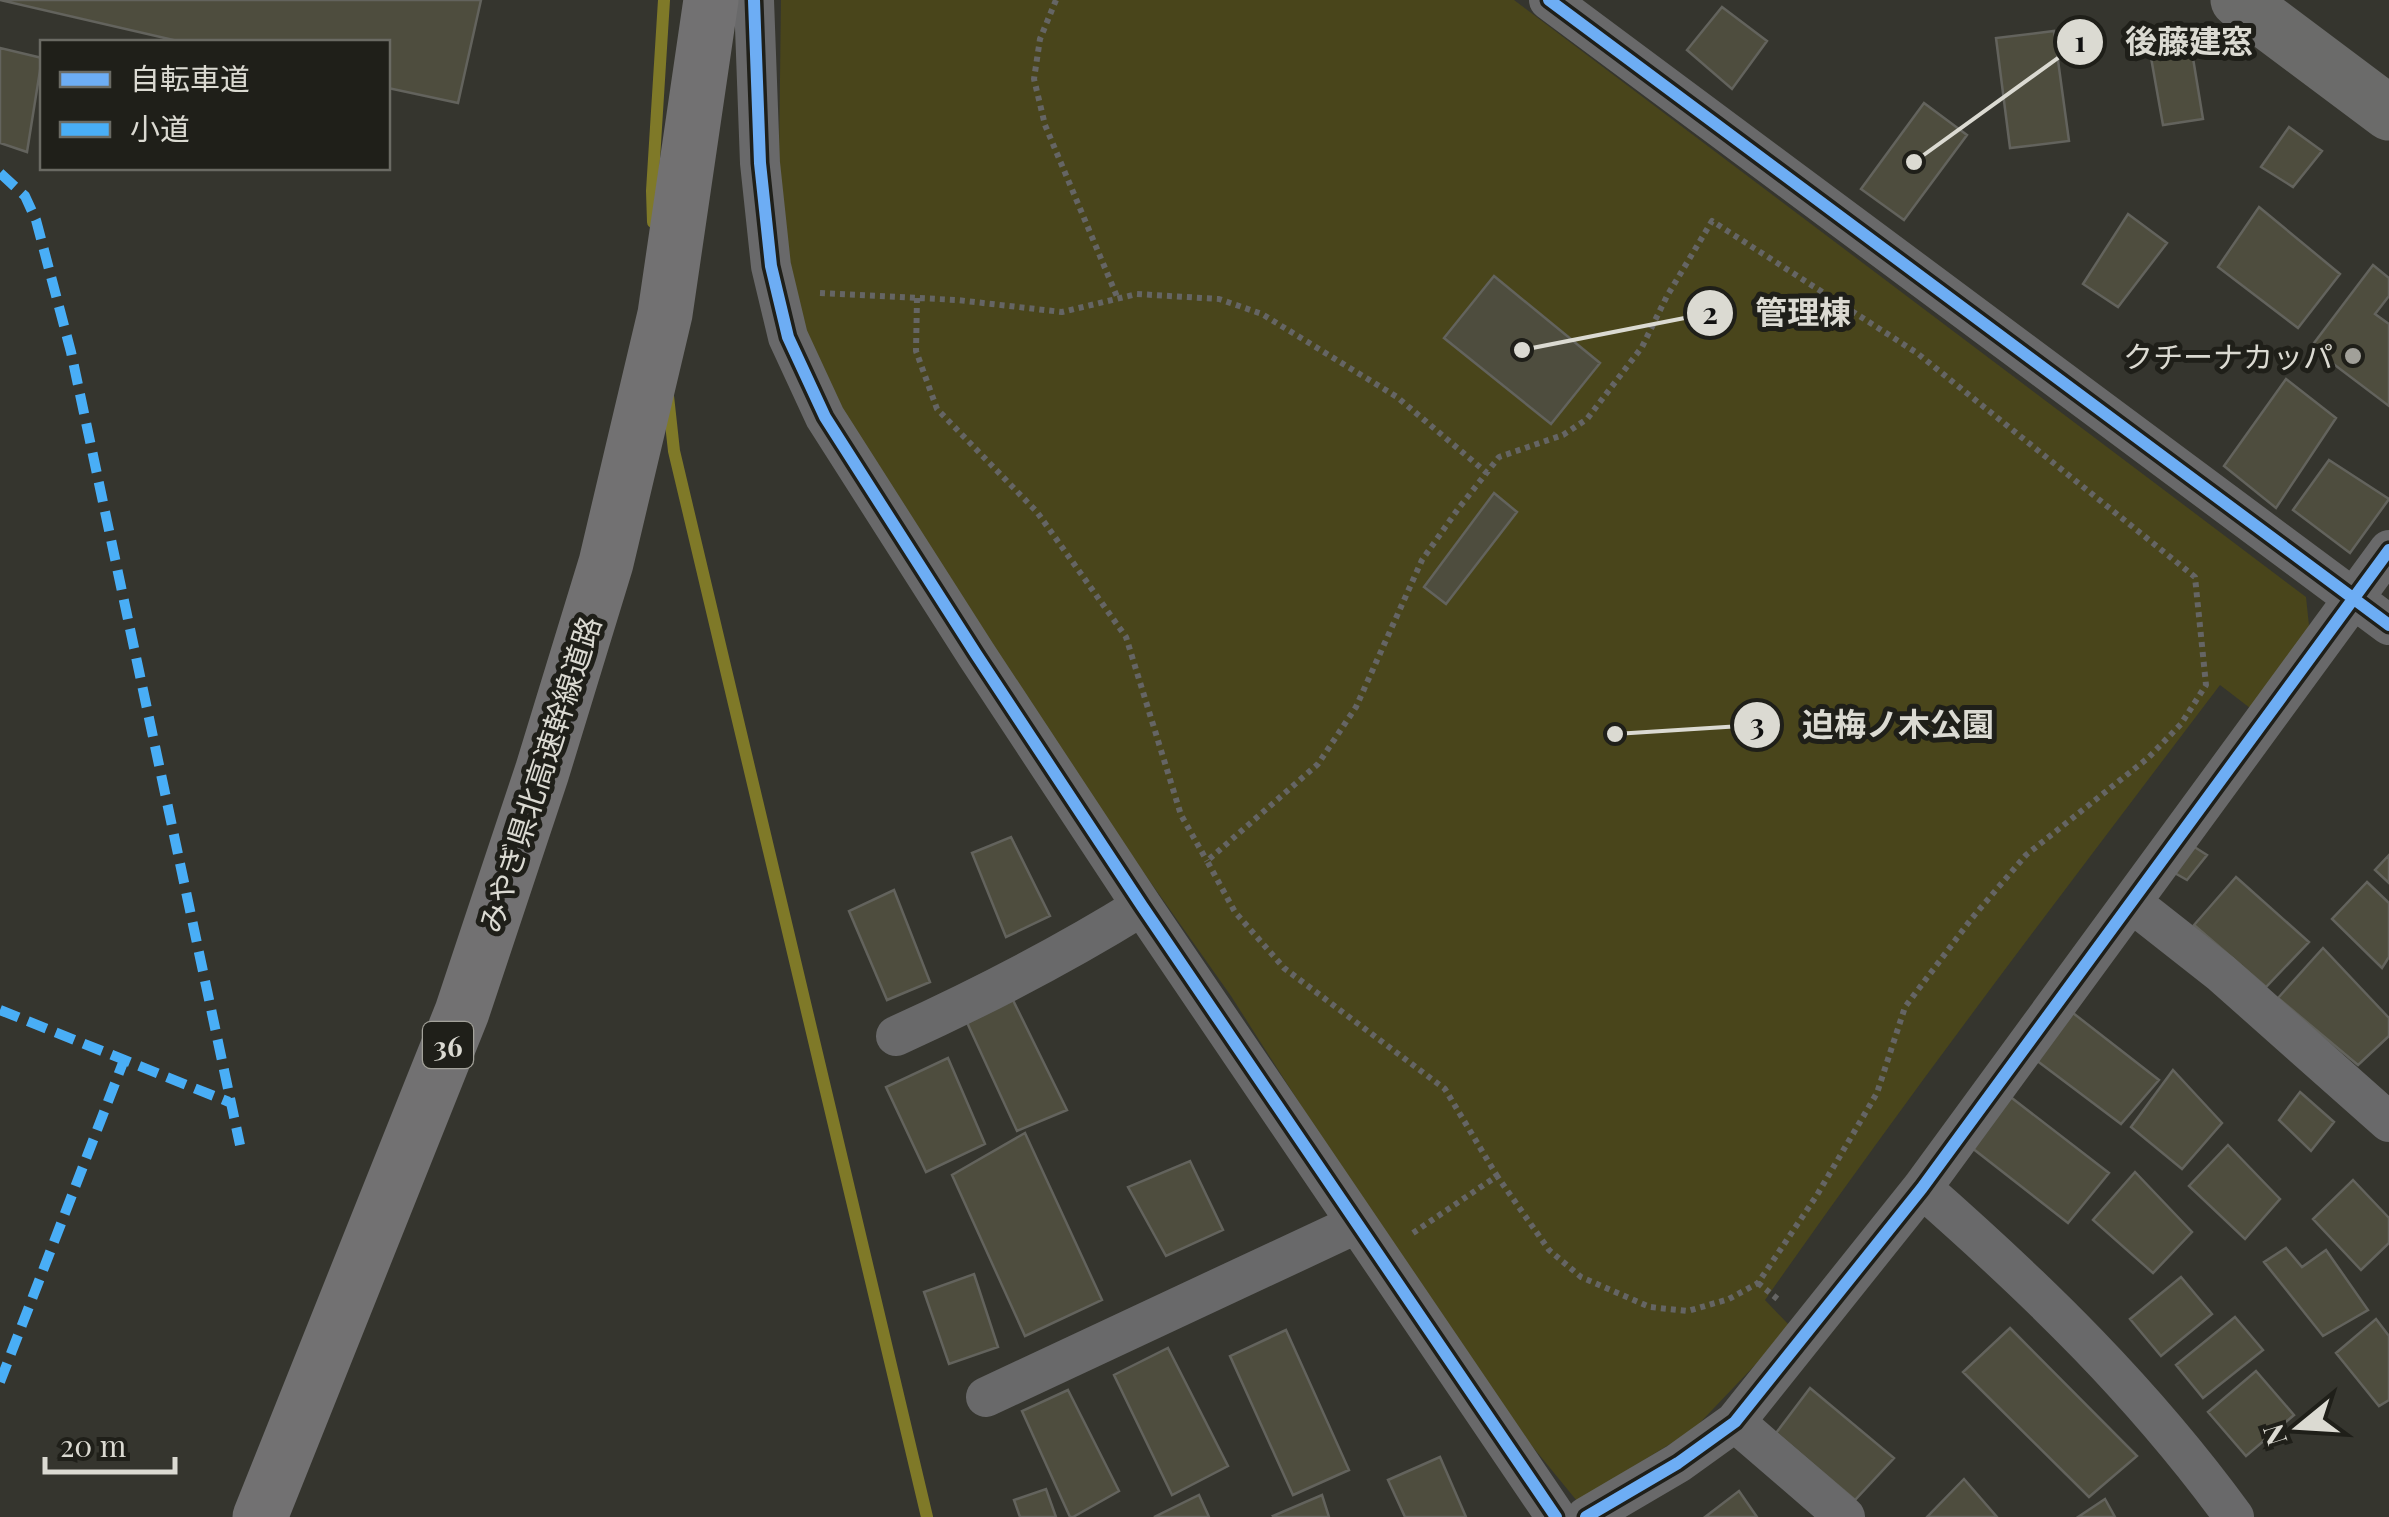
<svg xmlns="http://www.w3.org/2000/svg" width="2389" height="1517" viewBox="0 0 2389 1517" font-family="'Playfair Display','Noto Sans JP',serif">
	<rect width="100%" height="100%" fill="#35352e"/>
	<path fill="#49451b" d="M781,0H1514L2306,597L2310,635L2250,708L2220,685C2066,888 1911,1091 1765,1300L1789,1325L1776,1343L1693,1430L1577,1501L1510,1419L1392,1248L1231,996L1064,760L836,402L804,332L791,291L779,157Z"/>
	<g fill="none" stroke-linecap="round" stroke-linejoin="round">
		<path stroke="#7f7928" stroke-width="12" d="M653,222L652,191L664,0
			M668,396L674,451L927,1517"/>
	</g>
	<path fill="#4e4d3e" stroke="#63635d" stroke-width="2.5" d="M0,0H481L458,103L388,88V42H182Z
		M1722,7L1767,41L1732,89L1687,50Z
		M2054,31L2069,141L2010,148L1996,38Z
		M2191,46L2203,119L2163,125L2150,52Z
		M0,48L42,58L27,152L0,143Z
		M1924,103L1967,135L1904,220L1861,189Z
		M2289,127L2322,151L2293,187L2261,167Z
		M2259,207L2340,274L2298,328L2218,267Z
		M2128,214L2167,243L2118,307L2083,284Z
		M2373,265L2389,278V296L2375,314L2389,324V406L2311,347Z
		M1494,276L1600,363L1551,424L1444,338Z
		M2286,379L2336,418L2276,508L2224,466Z
		M2329,460L2389,499L2350,553L2293,510Z
		M1494,493L1517,512L1446,604L1424,587Z
		M1011,837L1050,916L1006,937L972,853Z
		M2185,841L2207,855L2187,880L2166,868Z
		M2389,855V883L2375,870Z
		M2236,877L2309,942L2266,987L2194,925Z
		M2367,882L2389,903V957L2382,968L2332,919Z
		M894,890L930,982L887,1000L849,911Z
		M2323,948L2389,1018V1036L2358,1065L2278,998Z
		M1009,992L1067,1110L1017,1131L964,1016Z
		M2073,1013L2159,1080L2121,1124L2036,1060Z
		M948,1058L985,1144L926,1172L886,1087Z
		M2173,1070L2222,1123L2182,1169L2131,1127Z
		M2300,1092L2334,1122L2311,1151L2279,1120Z
		M2008,1095L2109,1173L2068,1223L1967,1144Z
		M1025,1133L1102,1300L1025,1336L952,1175Z
		M2228,1145L2280,1199L2245,1239L2189,1186Z
		M1190,1161L1223,1230L1166,1256L1128,1187Z
		M2135,1172L2192,1232L2153,1273L2093,1220Z
		M2353,1180L2389,1218V1243L2361,1270L2313,1219Z
		M2286,1248L2302,1267L2326,1250L2368,1310L2323,1336L2264,1262Z
		M974,1274L998,1347L949,1364L924,1292Z
		M2181,1277L2212,1314L2161,1356L2130,1319Z
		M2235,1317L2263,1350L2203,1398L2176,1365Z
		M2376,1319L2389,1336V1400L2379,1406L2336,1353Z
		M2010,1328L2137,1456L2089,1497L1963,1372Z
		M1286,1330L1349,1470L1293,1495L1230,1356Z
		M1168,1348L1228,1466L1172,1495L1114,1375Z
		M2256,1371L2294,1415L2246,1456L2208,1412Z
		M1810,1388L1894,1458L1855,1500L1776,1433Z
		M1068,1390L1119,1491L1073,1517H1070L1022,1411Z
		M1440,1457L1466,1517H1405L1388,1480Z
		M1964,1479L1997,1517H1927Z
		M1046,1489L1056,1517H1020L1014,1500Z
		M1739,1491L1757,1517H1705Z
		M1199,1495L1209,1517H1154Z
		M1322,1495L1329,1517H1274L1273,1516Z
		M2105,1499L2115,1517H2078Z"/>
	<g fill="none" stroke-linecap="round" stroke-linejoin="round">
		<path stroke="#656564" stroke-width="6" stroke-dasharray="5 5" stroke-linecap="butt" d="M1056,0L1040,39L1034,79L1045,125L1118,299
			M820,293L957,300L1062,312L1137,294L1219,299L1262,314L1397,397L1487,473
			M917,298L916,351L937,409L1037,512L1126,637L1181,815L1207,861
			M1413,1233L1497,1176L1549,1250L1581,1277L1650,1307L1688,1311L1729,1299L1758,1283L1817,1195L1877,1093L1905,1007L1972,918L2026,855L2148,758L2181,724L2206,685L2195,577L1917,353L1712,221L1667,296L1642,347L1587,419L1563,435L1499,457L1458,509L1422,560L1356,707L1318,764L1207,861L1235,912L1284,968L1445,1089L1497,1176
			M1758,1283L1780,1301"/>
		<path stroke="#69696a" stroke-width="40" d="M754,0L760,163L771,266L788,337L825,417L976,654L1142,906L1556,1517
			M1549,0L2389,625
			M2132,903L2221,973L2389,1122
			M896,1036C982,997 1063,955 1142,906
			M1922,1188C2038,1290 2143,1392 2234,1517
			M986,1397L1356,1224
			M1735,1422L1845,1517
			M1586,1517L1678,1463L1735,1422L1922,1188L2389,550"/>
		<path stroke="#6b6b6a" stroke-width="55" d="M2238,0L2389,113"/>
		<path stroke="#727172" stroke-width="55" d="M260,1517L462,1012L542,772L606,563L665,314L711,0"/>
		<path stroke="#49aef6" stroke-width="10" stroke-dasharray="20 10" stroke-linecap="butt" d="M0,173L25,196L36,220L71,352L240,1145
			M0,1010L229,1102
			M0,1382L124,1060"/>
		<g stroke="#1f1f19" stroke-width="19">
			<path id="cycleway" d="M754,0L760,163L771,266L788,337L825,417L976,654L1142,906L1556,1517
				M1549,0L2389,625
				M1586,1517L1678,1463L1735,1422L1922,1188L2389,550"/>
		</g>
		<use href="#cycleway" stroke="#6dadf4" stroke-width="12"/>
	</g>
	<circle fill="#a1a099" stroke="#1f1f19" stroke-width="4" cx="2353" cy="356" r="10"/>
	<g text-anchor="middle" dominant-baseline="central" stroke-width="10" stroke-linejoin="round" paint-order="stroke">
		<rect fill="#1f1f19" stroke="#a3a29a" stroke-width="2.5" x="423" y="1022" width="50" height="46" rx="8"/>
		<g font-size="28" font-weight="bold" fill="#dbdad2">
			<text x="448" y="1045">36</text>
		</g>
		<g font-size="30" fill="#dbdad2" stroke="#1f1f19" text-anchor="end">
			<text x="2333" y="356">クチーナカッパ</text>
		</g>
		<g font-size="30" fill="#dbdad2" stroke="#1f1f19">
			<text transform="translate(539 774) rotate(-72)">みやぎ県北高速幹線道路</text>
		</g>
	</g>
	<path fill="none" stroke="#dbdad2" stroke-width="4" d="M1914 162L2080 42M1522 350L1710 313M1615 734L1757 725"/>
	<g fill="#dbdad2" stroke="#1f1f19" stroke-width="4">
		<circle cx="1914" cy="162" r="10"/>
		<circle cx="1522" cy="350" r="10"/>
		<circle cx="1615" cy="734" r="10"/>
		<circle cx="2080" cy="42" r="25"/>
		<circle cx="1710" cy="313" r="25"/>
		<circle cx="1757" cy="725" r="25"/>
	</g>
	<g font-size="30" text-anchor="middle" font-weight="bold" fill="#111">
		<text x="2080" y="52">1</text>
		<text x="1710" y="324">2</text>
		<text x="1757" y="735">3</text>
	</g>
	<g font-size="32" text-anchor="middle" font-weight="bold" fill="#dbdad2" stroke="#1f1f19" stroke-width="10" stroke-linejoin="round" paint-order="stroke">
		<text x="2189" y="53">後藤建窓</text>
		<text x="1803" y="324">管理棟</text>
		<text x="1898" y="736">迫梅ノ木公園</text>
	</g>
	<rect x="40" y="40" width="350" height="130" fill="#1f1f19" stroke="#6a6a63" stroke-width="2.5"/>
	<rect x="60" y="72" width="50" height="15" fill="#6dadf4" stroke="#6a6a63" stroke-width="2.5"/>
	<text x="130" y="90" font-size="30" fill="#dbdad2">自転車道</text>
	<rect x="60" y="122" width="50" height="15" fill="#49aef6" stroke="#6a6a63" stroke-width="2.5"/>
	<text x="130" y="140" font-size="30" fill="#dbdad2">小道</text>
	<g transform="translate(2299 1427) rotate(252)" stroke="#1f1f19" stroke-width="8" paint-order="stroke">
	<path d="M0-8L18 38L0 25L-18 38Z" fill="#dbdad2"/>
	<text y="-15" font-size="28" font-weight="bold" text-anchor="middle" fill="#dbdad2">N</text>
	</g>
	<path d="M45 1457v15h130v-15" fill="none" stroke="#dbdad2" stroke-width="5"/>
	<text x="60" y="1457" font-size="30" fill="#dbdad2" stroke="#1f1f19" stroke-width="8" paint-order="stroke">20 m</text>
</svg>
